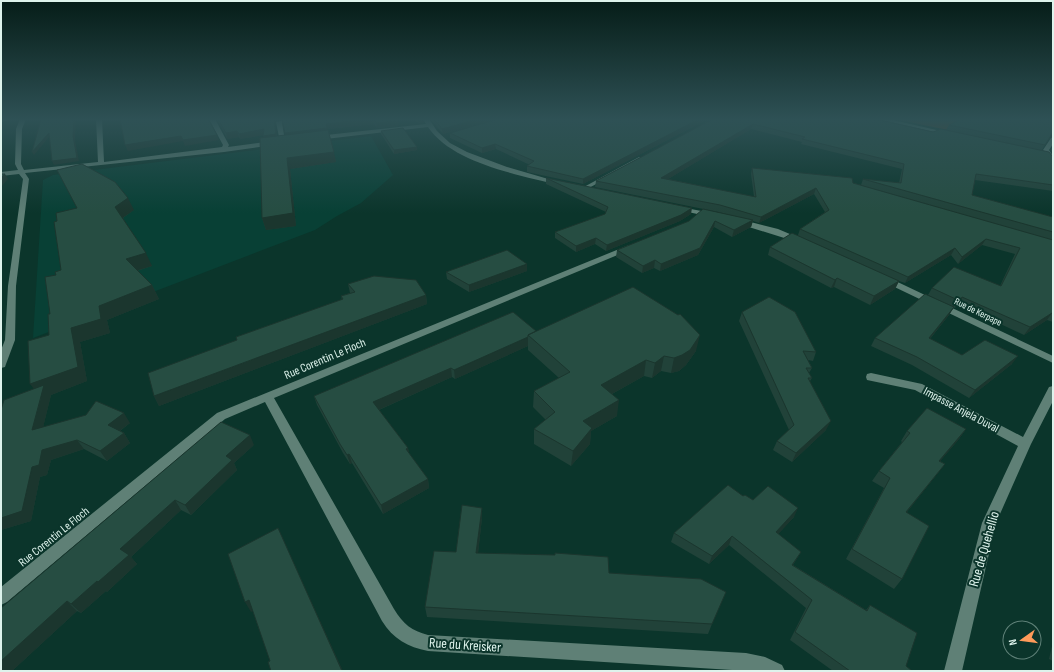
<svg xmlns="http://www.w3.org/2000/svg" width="1054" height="672" viewBox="0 0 1054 672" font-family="'Sofia Sans Condensed',sans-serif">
	<rect width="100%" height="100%" fill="#0b352b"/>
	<path fill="#084035" d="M371,136L393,175L361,203L337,216L315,230L33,338L43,180L53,175Z"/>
	<path fill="#5f3a22" d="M895,119H983L972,135Z"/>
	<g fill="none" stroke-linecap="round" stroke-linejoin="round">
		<path fill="#5f8076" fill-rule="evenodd" d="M1,119H11L1,122Z
			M20,119H26L22,129L21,164L24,170L98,162L96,119H102L104,162L222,147L223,145L209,119H215L229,145L228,147L273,141L276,143L273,145L224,152L25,173L29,179L16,286L15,340L6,364L5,367L1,368V350L5,340L8,286L23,179L19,174L1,176V172L18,170L15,164L16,129Z
			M289,119H303L282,123L285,141L280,142L276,122Z
			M423,119H429L437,131L450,143L467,152L507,167L562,183L559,185C519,175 452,163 428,127L317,140L314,138L317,136L426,124Z
			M878,119H888L950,133L947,135Z
			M1053,137V144L1049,150L1053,156V163L1051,162L1043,150L1051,138Z
			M639,157L644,158L587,189L582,188Z
			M675,206L712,213L716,215L712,217L678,210L674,208Z
			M736,219H739L778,229L804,240L803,242H797L736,223Z
			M629,245L633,247L632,249L274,398L394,609C403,624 412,631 428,635L746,653L765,657L782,665L785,671H748L428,651C408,647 393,639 382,621L265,402L225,419L7,602L1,605V587L217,413Z
			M885,276L1053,356V363L882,281L881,279L882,277Z
			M871,373L922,384L1023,437L1049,387L1053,386V401L1031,444L996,523L962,671H944L982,523L1018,446L915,390L867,380L866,377L867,374Z"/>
	</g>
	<path fill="#214239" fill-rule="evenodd" d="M217,119H397L399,126L377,128L374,124L327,129L336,162L290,169L296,226L266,230L262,218L264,138L263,135L240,139L239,137L227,139ZM282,119L285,135L277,136L275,121Z
		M410,119H424V123H419Z
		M430,119H496L443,134Z
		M708,119L583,184L527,172V166L530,165L496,149L482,153L450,138V133Z
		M713,119L933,132L946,130L949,125L1053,119V136L1050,137L1042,150L1053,157V191L975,180L972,195L1053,217V322L1047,320L1024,335L958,304L955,308L928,295L932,288L1000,286L1015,254L982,245L958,264L951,255L905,283L899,281L895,289L870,305L834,287L831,288L768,255L770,247L798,235L800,229L825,212L814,194L759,223L753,221L751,227L732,237L714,227L698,255L660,271L654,268L642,273L616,257L617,250L689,221L738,217L718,212L595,187L596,181ZM751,129L802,142L801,144L902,169L899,183L863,179L861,185L853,183L752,168L751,174L754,197L668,179Z
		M381,131L417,147V150L394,154L381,134Z
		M1053,146V154L1051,150Z
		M546,178L691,214L680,221L606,251L595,244L576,252L555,238V232L605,214L606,212L546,184Z
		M134,210L123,218L152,266L137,271L152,285L159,299L107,320L110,333L80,342L87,381L51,395L43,427L130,423L120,431L124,433L130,443L107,461L84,449L51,460L47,475L40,477L31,521L1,530V410L34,389L49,335L50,314L56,275L61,270L54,222Z
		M527,271L469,292L447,279L446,272Z
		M348,284L426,295L427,304L159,406L154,396L237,340L236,337L342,300L341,296L350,293Z
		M954,307L949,315L930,339L962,355L1012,364L969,398L912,365L871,346L875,338Z
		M742,312L816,352L813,361L808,360L812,368L809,373L812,378L810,381L826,430L792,462L773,450L777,441L789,430L739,321Z
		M536,331L696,351L686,365L679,371L671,373L661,371L652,378L644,376L612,394L617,416L591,431L590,444L571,466L534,444V429L546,420L533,407L534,391L559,378L528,350V346L455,379L452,377L379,410L408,448L409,454L428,479L429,488L383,514L352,463L350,464L343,453L317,405L314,396Z
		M966,429L959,439L940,461L945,464L907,512L902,579L894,589L846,559L884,488L872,481L879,471L902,442L901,441L907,431Z
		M254,445L234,463L237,470L191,515L181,510L131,557L137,564L107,592L106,591L81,613L77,611L12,671H1V608Z
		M743,496L794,517L778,534L801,552L793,565L866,610L870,605L906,666L912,671H833L790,640L806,608L729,545L709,564L671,542L674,533Z
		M482,508V518L478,553L609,573L712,624L708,634L427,617L425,607L456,552Z
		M1053,642V661L1049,659Z"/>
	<path fill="#1b362e" d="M74,119H76L75,140L79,161L54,165L52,161L73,136Z
		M274,119H283L275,121L277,140L265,141L263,136Z
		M369,119H373L374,124L327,129L328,134L286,138L285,133L326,124Z
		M419,119H424V123H419Z
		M478,119H496L443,134L442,129Z
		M699,119H708L583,184V179Z
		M398,121L399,126L377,128L376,123Z
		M753,124L751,129L660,184L661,178Z
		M264,129L265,135L240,139L239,134Z
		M237,131L239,137L227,139L226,133Z
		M1053,132V136L1050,137L1042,150Z
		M49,133L50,136L34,155L32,152Z
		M217,135L219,140L185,146L183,141L128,151L125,145L181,136Z
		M495,144L496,149L482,153V148Z
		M417,147V150L394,154V150Z
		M334,152L336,162L290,169L296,226L266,230L262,218L287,158Z
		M5,174L8,179L1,187V178Z
		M816,188L814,194L759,223L761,217Z
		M128,198L134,210L121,219L115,207Z
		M692,208L691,214L680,221L606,251L607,245Z
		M753,220L751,227L732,237L734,230Z
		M715,221L714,227L698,255L660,271L661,264Z
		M596,238L595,244L576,252V246Z
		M986,239L982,245L958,264L962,257Z
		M955,248L951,255L905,283L908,277Z
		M146,253L152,266L132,272L126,259Z
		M655,260L654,268L642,273L643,266Z
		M527,264V271L469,292V285Z
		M837,278L834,287L831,288L835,280Z
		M899,281L895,289L870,305L874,296Z
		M152,285L159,299L107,320L110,333L80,342L87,381L51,395L40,440L32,430L41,398L30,384L71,328L99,306Z
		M426,295L427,304L159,406L154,396Z
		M954,307L949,315L924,346L929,338Z
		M1052,313L1047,320L1024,335L1030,327Z
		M700,335L696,351L686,365L679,371L671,373L674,358Z
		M528,337V346L455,379L454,370Z
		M664,356L661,371L652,378L655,363Z
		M1018,356L1012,364L969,398L975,390Z
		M646,360L644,376L599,401L601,385Z
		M451,368L452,377L376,411L373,402Z
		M619,400L617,416L591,431L590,444L571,466L573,451L583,421Z
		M124,413L130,423L114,435L108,425Z
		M831,421L826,430L792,462L796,453Z
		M966,429L959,439L932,471L939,461Z
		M124,433L130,443L107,461L100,451Z
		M250,435L254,445L234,463L237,470L191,515L185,505L226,456Z
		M77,440L84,449L51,460L47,475L40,477L31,521L1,530V518L42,450Z
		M408,448L410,457L406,449Z
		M349,454L352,463L350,464L347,455Z
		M945,464L937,474L899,522L906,512Z
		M428,479L429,488L383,514L381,505Z
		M175,500L181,510L131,557L137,564L107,592L106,591L81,613L71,604L97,581L120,549Z
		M482,508V518L477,563L476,553Z
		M798,508L794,517L772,541L776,532Z
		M278,528L282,538L343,671H342Z
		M732,536L729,545L709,564L712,556Z
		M801,552L796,560L787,574L792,565Z
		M249,600L255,610L251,612L245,602Z
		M67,601L77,611L12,671H1V661Z"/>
	<path fill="#264d42" stroke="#1b362e" d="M41,119H74L73,136L77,158L52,161L49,133L32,152Z
		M120,119H208L217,135L183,140L181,136L125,145Z
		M218,119H274L276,134L263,136L264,129L239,134L237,131L226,133Z
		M282,119H369L326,124L327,128L285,133Z
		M374,119H397L398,121L376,123Z
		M434,119H478L442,129Z
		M498,119H699L583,179L527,166L534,161L495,144L482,148L450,133Z
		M713,119H875L933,132L941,129L1049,152L1053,157V185L976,174L972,195L1053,217V232L863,179L901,183L904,164L802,139L805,137L753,124L661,178L756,197L752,168L852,178L853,183L1053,240V313H1052L1030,327L962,297L960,301L932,288L954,267L1001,286L1020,248L986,239L962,257L955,248L908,277L800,229L829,210L816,188L761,217L720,205L596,181Z
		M961,119H1053V132L1045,145L949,125Z
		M403,128L417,147L394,150L381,131Z
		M328,130L334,152L287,158L293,213L262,218L260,138Z
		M82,164L115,182L128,198L115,207L146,253L126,259L152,285L99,306L101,319L71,328L78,367L30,384L28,341L49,335L48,314H50L45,277L56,275L55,272L61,270L54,222L57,221L56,213L77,208L57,170Z
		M1,174H5L1,178Z
		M546,178L692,208L681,215L607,245L596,238L576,246L555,232L605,214L608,207Z
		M703,209L753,220L734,230L715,221L700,248L661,264L655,260L643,266L617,250L689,221Z
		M792,233L899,281L874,296L837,278L835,280L770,247Z
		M507,250L527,264L469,285L446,272Z
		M374,276L416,280L426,295L154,396L148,373L237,340L236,337L343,299L341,296L355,292L348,284Z
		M633,287L678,315L680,314L700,335L690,350L682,355L674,358L664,356L655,363L646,360L601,385L619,400L583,421L592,428L573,451L534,429L555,412L534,391L570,372L528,335Z
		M925,294L954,307L929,338L962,355L985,340L1018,356L975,390L917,357L875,338Z
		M769,297L795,312L816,352L803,351L812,368H806L812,378H808L831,421L796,453L777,441L794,425L742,312Z
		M513,312L536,331L528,335V337L454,370L451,368L373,402L408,448L406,449L428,479L381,505L349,454L347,455L340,444L314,396Z
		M44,385L32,430L86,415L96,401L124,413L108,425L124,433L100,451L77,440L42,450L39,465L32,467L22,511L1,518V410L4,400Z
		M927,408L966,429L939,461L945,464L906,512L929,526L902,579L852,549L890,478L879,471L910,433L907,431Z
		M221,422L250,435L226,456L232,460L185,505L175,500L120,549L129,555L98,582L97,581L71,604L67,601L1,661V608Z
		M728,485L743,496L745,495L753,500L768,486L798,508L776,532L801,552L792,565L867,611L870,605L917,633L906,666L912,671H850L795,632L812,600L732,536L712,556L674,533Z
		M462,505L482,508L476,553L555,555V553L608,557L609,573L701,579L726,592L712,624L425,607L434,551L456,552Z
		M278,528L342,671H271L268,662L270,661L249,600L245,602L228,554Z"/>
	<linearGradient id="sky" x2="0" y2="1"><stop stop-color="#061d18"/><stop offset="0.56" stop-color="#2e5155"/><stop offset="1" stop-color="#2e5155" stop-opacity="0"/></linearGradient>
	<rect width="1054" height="213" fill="url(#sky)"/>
	<g text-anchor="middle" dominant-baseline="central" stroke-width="4" stroke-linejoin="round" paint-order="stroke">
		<g font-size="10" fill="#def3ec" stroke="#0b352b">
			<text transform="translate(978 312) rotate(26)">Rue de Kerpape</text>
		</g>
		<g font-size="12" fill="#def3ec" stroke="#0b352b">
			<text transform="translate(325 359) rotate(-23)">Rue Corentin Le Floch</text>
			<text transform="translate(961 410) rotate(28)">Impasse Anjela Duval</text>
			<text transform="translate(54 537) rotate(-39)">Rue Corentin Le Floch</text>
		</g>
		<g font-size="14" fill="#def3ec" stroke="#0b352b">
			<text transform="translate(984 549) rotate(-74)">Rue de Quehellio</text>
			<text transform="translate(465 645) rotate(4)">Rue du Kreisker</text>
		</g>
	</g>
	<rect width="1054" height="672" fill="none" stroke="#def3ec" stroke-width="4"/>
	<g transform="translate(1022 640) rotate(256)"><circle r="19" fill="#0b352b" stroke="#5f8178"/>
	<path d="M0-3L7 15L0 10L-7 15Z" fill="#ff9b5a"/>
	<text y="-6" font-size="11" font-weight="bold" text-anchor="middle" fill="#def3ec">N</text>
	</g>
</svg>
